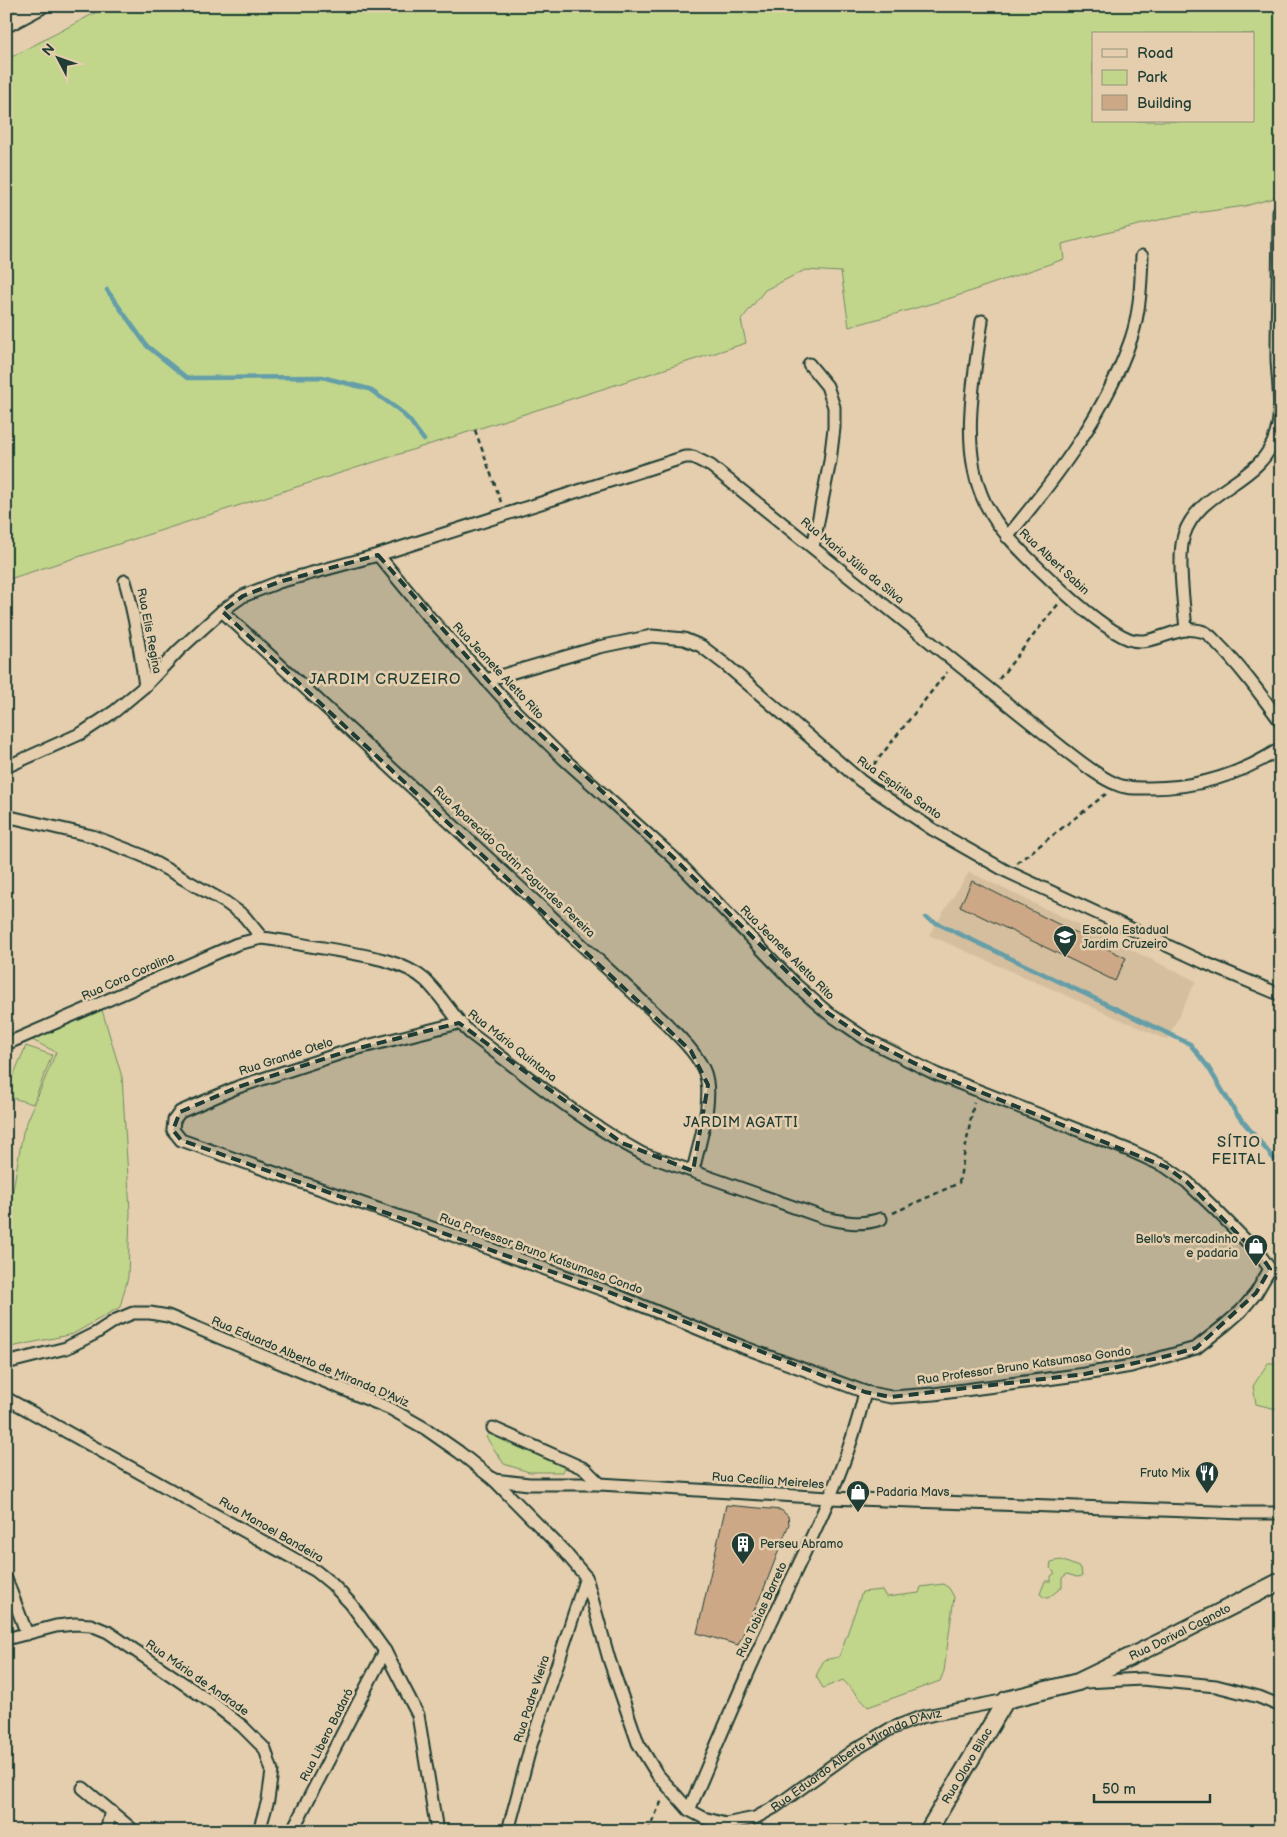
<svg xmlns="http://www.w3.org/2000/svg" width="1287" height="1837" viewBox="0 0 1287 1837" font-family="'Balsamiq Sans',sans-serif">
	<rect width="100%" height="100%" fill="#e4cead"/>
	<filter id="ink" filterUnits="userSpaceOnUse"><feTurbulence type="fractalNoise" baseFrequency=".02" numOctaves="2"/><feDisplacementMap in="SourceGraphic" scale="10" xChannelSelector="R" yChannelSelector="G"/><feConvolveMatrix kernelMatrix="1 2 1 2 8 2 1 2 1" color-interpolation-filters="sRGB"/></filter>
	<g filter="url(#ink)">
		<path fill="#d5be9e" d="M969,872L1196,981L1167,1040L929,935Z"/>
		<path fill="#c1d68b" stroke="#708a60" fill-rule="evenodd" d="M108,6H1281V196L1245,206L1175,216L1062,244L1064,259L951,298L849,327L841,272L805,270L765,290L741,320L746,343L6,580V60ZM1093,34H1253V121H1093Z
			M102,1010L122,1077L130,1211L128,1277L120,1307L73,1334L6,1348V1230L23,1132L56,1052L32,1040Z
			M26,1046L52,1055L33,1104L6,1096V1092Z
			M1268,1363H1281L1280,1410L1256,1404L1253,1386Z
			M493,1430L566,1462L562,1472H529L504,1464L486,1437Z
			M1061,1560L1081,1568L1082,1576L1077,1577L1067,1574L1062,1578V1587L1048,1598L1044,1597L1040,1594L1045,1581H1051V1576L1055,1573L1050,1568L1051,1562Z
			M943,1584L949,1588L954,1597L944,1671L940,1681L868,1707L843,1680L823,1688L816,1676L824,1660L839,1657L862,1592L882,1590L886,1597L919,1593L921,1587Z"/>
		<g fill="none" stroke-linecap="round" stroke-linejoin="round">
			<path stroke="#659ea8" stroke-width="4.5" d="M107,290L147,346L187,378L322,377L369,389L399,410L410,421L424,440
				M926,918L1190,1044L1208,1067L1236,1113L1274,1159L1281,1161"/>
		</g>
		<path fill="#cda887" stroke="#1f3d34" d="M972,881L1126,958L1115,981L960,906Z
			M726,1505L781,1510L788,1516L789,1524L763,1591L738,1645L697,1633Z"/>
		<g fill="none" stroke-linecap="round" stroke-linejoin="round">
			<g stroke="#1f3d34" stroke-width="15">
				<g id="street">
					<path d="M982,321C974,377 959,450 985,503C1000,533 1027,557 1051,580C1070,598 1104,629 1129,639C1147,646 1166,633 1184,630C1189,629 1201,630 1206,633C1210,635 1214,640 1217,643C1241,667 1261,695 1281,722"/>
					<path d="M809,364L827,386L834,407V428L830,461L813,547"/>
					<path d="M1007,537C1057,477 1105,414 1131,339C1140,313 1141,283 1142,256"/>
					<path d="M378,555L430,618L512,708L565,760L674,858L796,985L828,1013L866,1039L936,1074L1131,1151L1166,1167L1187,1182L1214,1208L1260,1255L1270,1269L1281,1272"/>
					<path d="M125,581C135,616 140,650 145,686"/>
					<path d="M222,611L667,1024C680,1038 698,1054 705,1073C714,1100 699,1143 693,1171"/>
					<path d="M1186,630C1184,605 1177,557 1184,535C1199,488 1263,483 1276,434C1283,411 1278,383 1277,359C1277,309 1279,260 1279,211"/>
					<path d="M486,680L599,647L652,636L684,639L701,646L726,665L861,781L932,829L1006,871L1205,963L1281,995"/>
					<path d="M6,767L82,733L115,711L145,686L179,650L222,611L243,596L279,582L378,555L685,457H693L711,466L1065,750C1081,762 1097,776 1116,784C1126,789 1139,788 1150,788C1197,788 1242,774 1281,748"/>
					<path d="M6,816L92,836L141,855L225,902L244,916L262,938C282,940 302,945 323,948C354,954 400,958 425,980C442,996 453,1017 470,1033C526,1075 581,1121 643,1154L825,1218C846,1222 859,1226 881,1219"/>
					<path d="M459,1023L351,1050L238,1087L180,1112L174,1120L173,1130L181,1140L452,1235L606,1291L743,1347L865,1392L891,1397L934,1394L1085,1374L1131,1366L1196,1348L1225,1325L1241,1311L1256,1293L1270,1269"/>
					<path d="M6,1044L237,944L262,938"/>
					<path id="s1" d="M6,1363L66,1348L96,1333L116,1320L133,1313H150L168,1316L391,1409L426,1429L459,1452L494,1480L563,1550L586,1577L609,1659L638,1743L657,1774L689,1810L704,1818L725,1824L755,1818L775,1807L854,1750L890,1729L921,1717L1006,1700"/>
					<path d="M6,1398L316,1571L332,1584L351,1604L385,1651L418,1715L437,1831"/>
					<path d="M493,1428L585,1469L600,1484"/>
					<path d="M494,1480L529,1484H600L829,1498L1243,1513H1281"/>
					<path d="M6,1579L27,1634"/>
					<path d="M6,1639L56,1626L75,1624L91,1625L108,1632L215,1705L242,1726L265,1749L272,1771L268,1800L259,1831"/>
					<path d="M1085,1682L1142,1679L1216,1686L1259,1697L1281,1706"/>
					<path d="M83,1788L134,1831"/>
					<path d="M689,1810C715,1749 740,1688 768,1629C804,1552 846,1475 865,1392"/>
					<path d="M106,1831L111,1811"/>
					<path d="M292,1831L385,1651"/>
					<path d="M508,1831L531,1745L586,1577"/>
				</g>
			</g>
			<g stroke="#1f3d34" stroke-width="20">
				<g id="secondary">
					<path d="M6,24L40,6"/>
					<path id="s2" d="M928,1831L1006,1700L1078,1682L1175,1635L1281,1581"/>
				</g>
			</g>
			<path stroke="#1f3d34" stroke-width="2.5" stroke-dasharray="5 4" stroke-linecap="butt" d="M475,430L501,502
				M999,679L1059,603
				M868,772L947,672
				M1017,863L1106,794
				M893,1213L959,1183L974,1102
				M648,1831L662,1800"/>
			<use href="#street" stroke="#e4cead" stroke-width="11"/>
			<use href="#secondary" stroke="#e4cead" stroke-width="16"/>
		</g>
	</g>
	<path fill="#1f3d34" fill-opacity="0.2" stroke="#1f3d34" stroke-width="4" stroke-dasharray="10 6" stroke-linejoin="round" d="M378,555L512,708L674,858L828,1013L866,1039L936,1074L1166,1167L1187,1182L1266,1263L1270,1269L1256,1293L1196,1348L1167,1356L1085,1374L891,1397L865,1392L606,1291L181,1140L173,1130L180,1112L238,1087L351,1050L459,1023L622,1143L693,1171L708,1085L691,1051L222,611L243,596L279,582Z"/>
	<defs>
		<g id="school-pin" transform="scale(1.25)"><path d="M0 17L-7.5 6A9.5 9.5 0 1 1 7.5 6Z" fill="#1f3d34" stroke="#e4cead"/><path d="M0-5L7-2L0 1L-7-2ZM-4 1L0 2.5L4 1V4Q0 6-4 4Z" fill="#fff"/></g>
		<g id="shop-pin" transform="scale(1.25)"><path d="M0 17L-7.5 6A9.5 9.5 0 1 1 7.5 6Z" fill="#1f3d34" stroke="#e4cead"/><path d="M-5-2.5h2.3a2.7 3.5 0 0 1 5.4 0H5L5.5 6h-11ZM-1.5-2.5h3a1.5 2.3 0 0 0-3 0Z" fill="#fff"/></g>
		<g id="restaurant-pin" transform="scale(1.25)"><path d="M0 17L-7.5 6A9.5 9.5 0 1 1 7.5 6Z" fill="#1f3d34" stroke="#e4cead"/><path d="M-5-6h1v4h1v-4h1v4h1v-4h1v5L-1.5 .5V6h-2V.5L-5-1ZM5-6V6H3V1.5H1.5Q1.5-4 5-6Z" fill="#fff"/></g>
		<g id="building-pin" transform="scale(1.25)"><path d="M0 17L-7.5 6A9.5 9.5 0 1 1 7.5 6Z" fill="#1f3d34" stroke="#e4cead"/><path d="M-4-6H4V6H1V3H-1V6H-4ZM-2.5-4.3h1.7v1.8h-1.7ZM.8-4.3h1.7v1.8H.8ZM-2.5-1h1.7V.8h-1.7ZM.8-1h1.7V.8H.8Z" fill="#fff"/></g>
	</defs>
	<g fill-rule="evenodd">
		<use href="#school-pin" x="1065" y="937"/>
		<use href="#shop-pin" x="1256" y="1246"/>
		<use href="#restaurant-pin" x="1207" y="1473"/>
		<use href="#shop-pin" x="858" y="1492"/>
		<use href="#building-pin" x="743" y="1544"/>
	</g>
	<g text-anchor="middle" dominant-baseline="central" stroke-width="5" stroke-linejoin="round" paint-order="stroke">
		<g font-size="12" fill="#1f3d34" stroke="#e4cead">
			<text transform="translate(852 561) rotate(39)">Rua Maria Júlia da Silva</text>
			<text transform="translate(1054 562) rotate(43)">Rua Albert Sabin</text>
			<text transform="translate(149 631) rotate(79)">Rua Elis Regina</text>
			<text transform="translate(498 671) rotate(47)">Rua Jeanete Aletto Rito</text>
			<text transform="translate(899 788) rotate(35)">Rua Espírito Santo</text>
			<text transform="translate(514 862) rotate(43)">Rua Aparecido Cotrin Fagundes Pereira</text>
			<text transform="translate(787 953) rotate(45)">Rua Jeanete Aletto Rito</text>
			<text transform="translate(128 977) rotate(-24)">Rua Cora Coralina</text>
			<text transform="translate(512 1046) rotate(38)">Rua Mário Quintana</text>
			<text transform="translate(286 1057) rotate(-18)">Rua Grande Otelo</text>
			<text transform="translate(541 1254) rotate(20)">Rua Professor Bruno Katsumasa Condo</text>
			<text transform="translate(310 1362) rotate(23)">Rua Eduardo Alberto de Miranda D'Aviz</text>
			<text transform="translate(1024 1366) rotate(-8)">Rua Professor Bruno Katsumasa Gondo</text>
			<text transform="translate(768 1481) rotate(4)">Rua Cecília Meireles</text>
			<text transform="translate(271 1530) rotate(30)">Rua Manoel Bandeira</text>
			<text transform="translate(762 1610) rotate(-65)">Rua Tobias Barreto</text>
			<text stroke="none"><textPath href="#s2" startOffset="340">Rua Dorival Cagnoto</textPath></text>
			<text transform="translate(197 1678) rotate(35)">Rua Mário de Andrade</text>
			<text transform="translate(532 1699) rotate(-72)">Rua Padre Vieira</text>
			<text transform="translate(327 1735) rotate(-63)">Rua Libero Badaró</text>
			<text stroke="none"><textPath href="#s1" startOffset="1119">Rua Eduardo Alberto Miranda D'Aviz</textPath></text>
			<text stroke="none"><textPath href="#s2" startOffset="76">Rua Olavo Bilac</textPath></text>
		</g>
		<g font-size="12" fill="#1f3d34" stroke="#e4cead" text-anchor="start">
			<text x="1082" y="930">Escola Estadual<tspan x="1082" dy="14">Jardim Cruzeiro</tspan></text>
			<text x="1238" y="1239" text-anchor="end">Bello's mercadinho<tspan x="1238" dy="14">e padaria</tspan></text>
			<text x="1190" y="1473" text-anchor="end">Fruto Mix</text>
			<text x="876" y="1492">Padaria Mavs</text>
			<text x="760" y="1544">Perseu Abramo</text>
		</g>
		<g font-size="14" letter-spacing="1" fill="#1f3d34" stroke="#e4cead">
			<text x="741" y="1122">JARDIM AGATTI</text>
		</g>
		<g font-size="15" letter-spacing="1" fill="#1f3d34" stroke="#e4cead">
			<text x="385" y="679">JARDIM CRUZEIRO</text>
			<text x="1239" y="1142">SÍTIO<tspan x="1239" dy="17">FEITAL</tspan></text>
		</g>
	</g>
	<rect width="1287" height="1837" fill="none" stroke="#e4cead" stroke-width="25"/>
	<rect x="12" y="12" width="1262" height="1812" fill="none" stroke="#1f3d34" stroke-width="2" filter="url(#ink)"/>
	<rect x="1092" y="32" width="162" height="90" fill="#e4cead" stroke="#95947d"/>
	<rect x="1102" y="49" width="25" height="8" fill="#e4cead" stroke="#95947d"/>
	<text x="1137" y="58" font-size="15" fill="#1f3d34">Road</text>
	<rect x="1102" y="70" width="25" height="15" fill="#c1d68b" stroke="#95947d"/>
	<text x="1137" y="82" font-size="15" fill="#1f3d34">Park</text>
	<rect x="1102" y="95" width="25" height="15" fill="#cda887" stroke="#95947d"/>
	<text x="1137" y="108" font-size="15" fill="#1f3d34">Building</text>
	<g transform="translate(58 58) rotate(311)" stroke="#e4cead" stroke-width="4" paint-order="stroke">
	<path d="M0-4L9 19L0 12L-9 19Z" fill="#1f3d34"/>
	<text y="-8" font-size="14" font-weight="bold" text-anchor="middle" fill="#1f3d34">N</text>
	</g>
	<path d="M1094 1794v8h116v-8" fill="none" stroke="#1f3d34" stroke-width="2.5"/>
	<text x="1102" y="1794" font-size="15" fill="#1f3d34" stroke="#e4cead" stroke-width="4" paint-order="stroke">50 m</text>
</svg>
